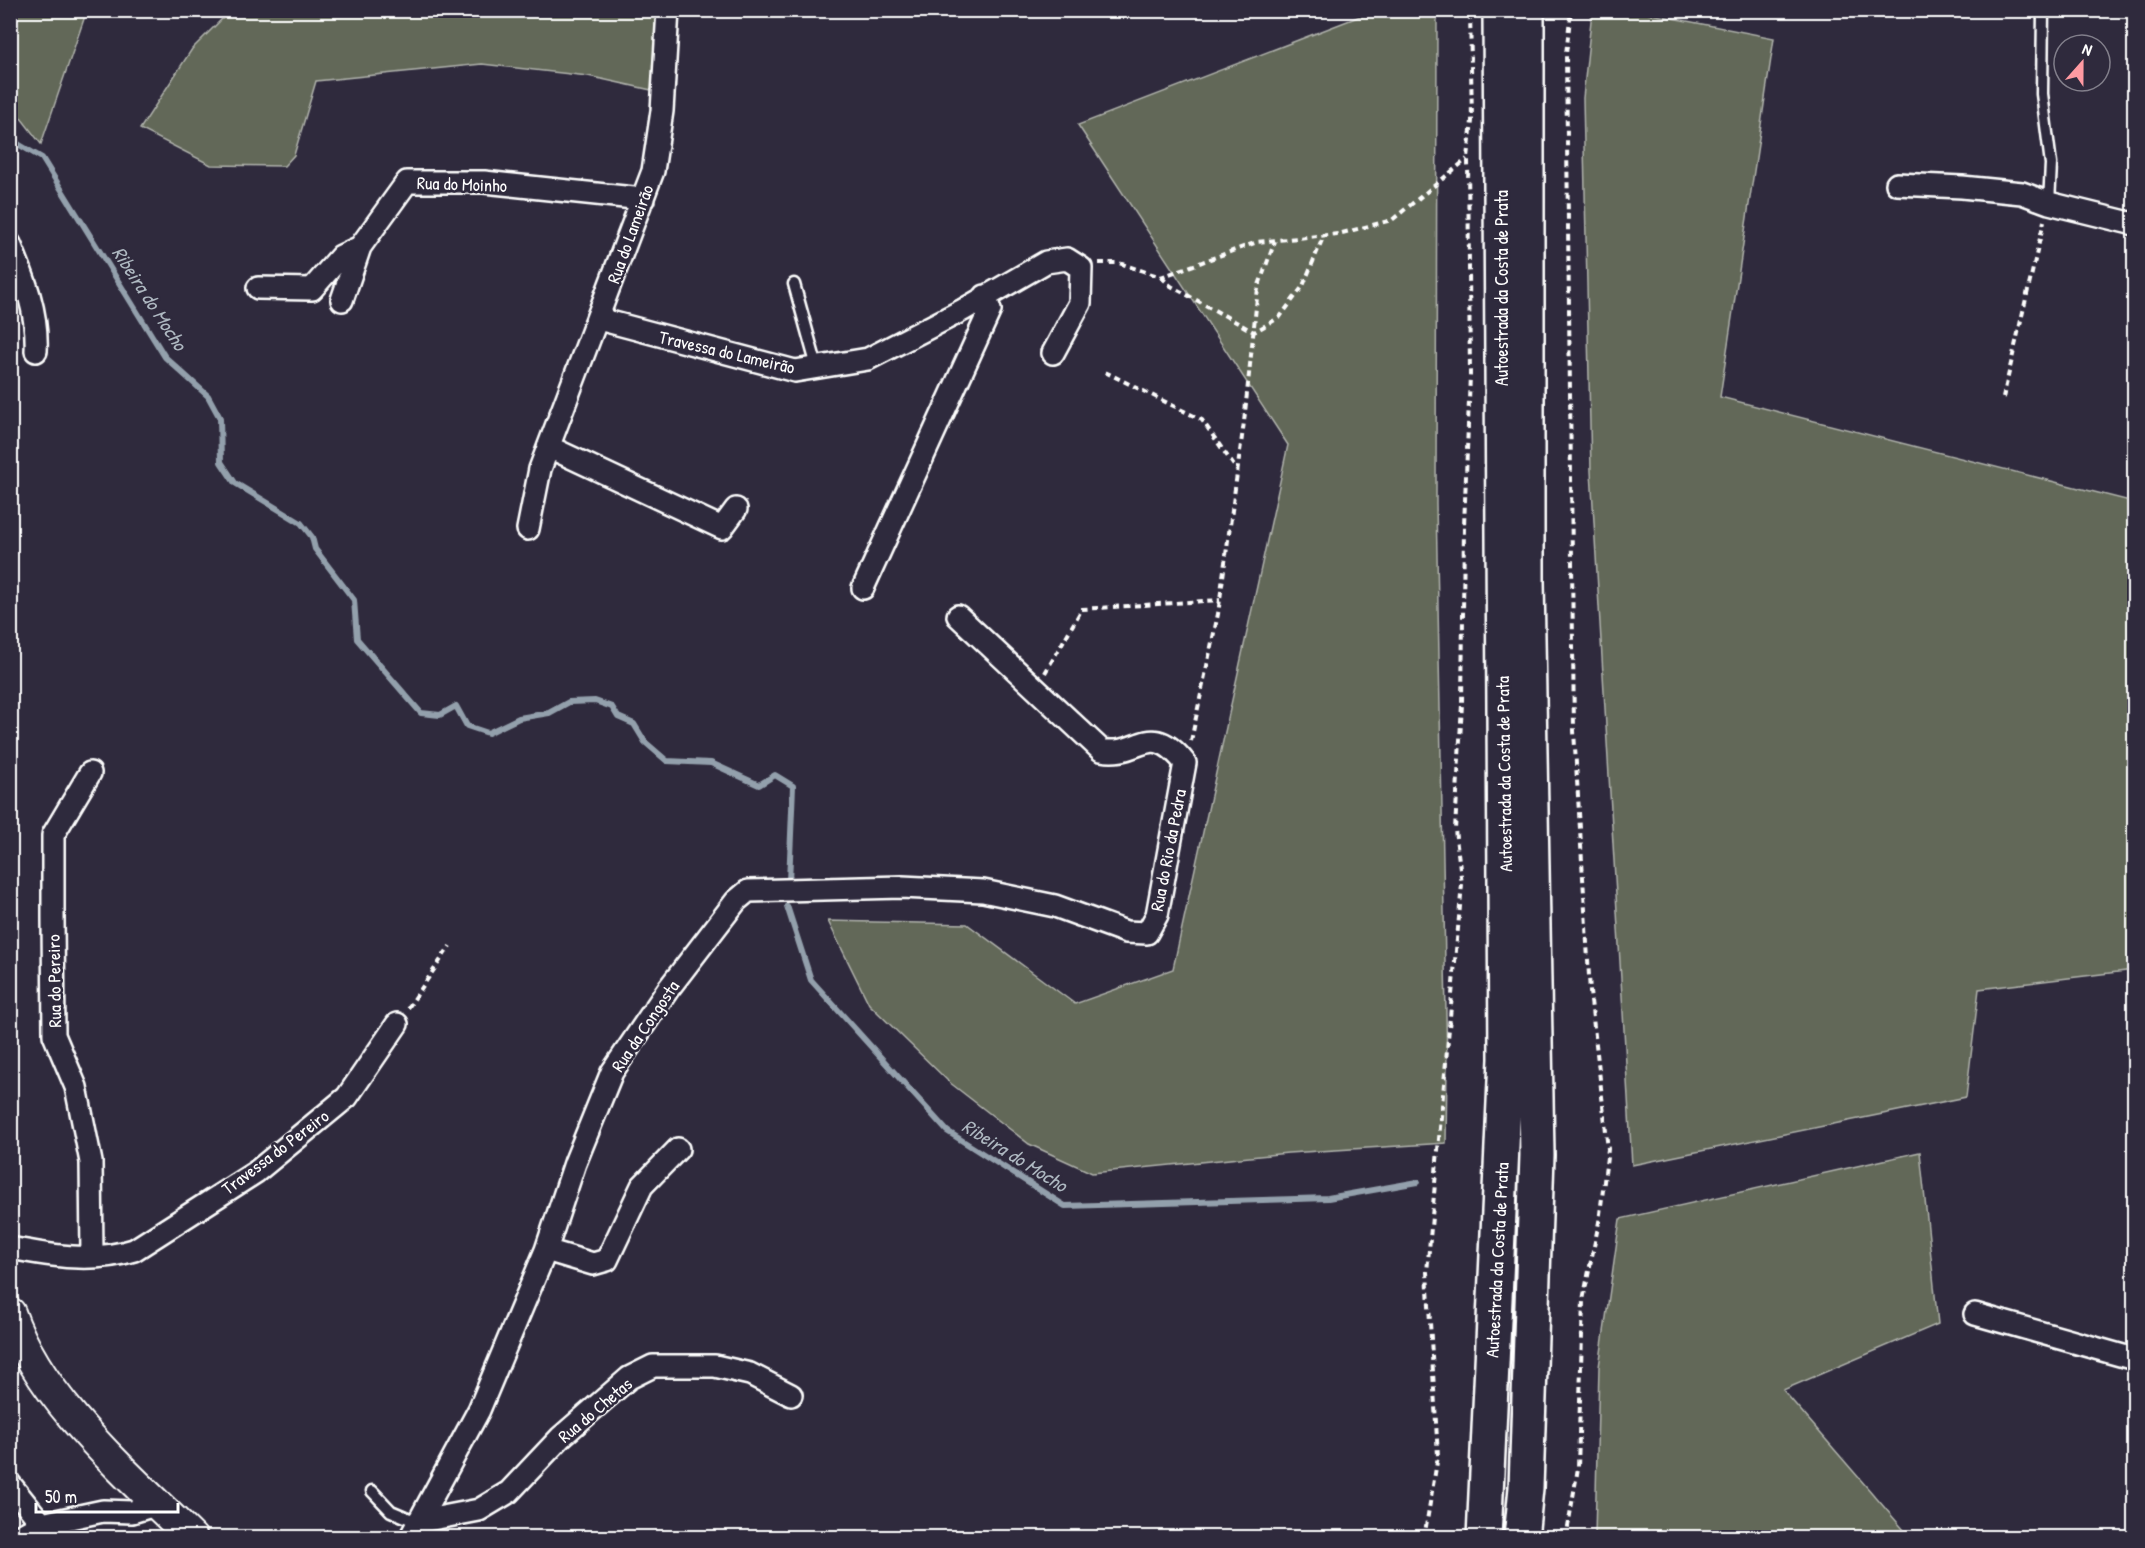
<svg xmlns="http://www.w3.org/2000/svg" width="2145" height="1548" viewBox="0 0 2145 1548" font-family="'Patrick Hand',sans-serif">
	<rect width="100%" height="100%" fill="#2f2a3d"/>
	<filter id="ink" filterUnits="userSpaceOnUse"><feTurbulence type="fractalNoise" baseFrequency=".0167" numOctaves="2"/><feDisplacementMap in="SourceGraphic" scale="12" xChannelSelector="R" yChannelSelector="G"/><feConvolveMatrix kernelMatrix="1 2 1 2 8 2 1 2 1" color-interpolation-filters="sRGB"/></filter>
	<g filter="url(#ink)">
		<path fill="#626759" stroke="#b0b3ac" stroke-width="1.5" d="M11,10L80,11L85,16L41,144L11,105Z
			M1376,10L1437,11L1436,504L1447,1065L1446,1143L1288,1153L1092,1173L1029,1144L949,1082L869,1004L828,921L967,924L1075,1004L1173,969L1288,445L1078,125Z
			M230,11H669L656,91L588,76L482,64L316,81L294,155L284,166L211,165L140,129L192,49Z
			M1592,11H1636L1774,38L1720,397L2134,502V970L1979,989L1966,1097L1632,1165L1591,471L1583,98Z
			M1920,1152L1938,1324L1783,1390L1910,1537H1595L1599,1367L1620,1219Z"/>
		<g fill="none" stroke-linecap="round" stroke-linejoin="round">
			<path stroke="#93a0ac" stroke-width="6" d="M10,133L18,144L42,158L165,357L208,396L220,418L221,462L235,483L301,523L312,537L315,549L354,600L357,639L421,713L440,715L456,706L467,726L488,733L519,718L549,713L569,702L595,701L612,707L618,717L634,724L645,742L667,761L711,763L759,785L775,775L793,786L789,882
				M787,906L811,980L947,1131L1065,1206L1328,1198L1418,1182"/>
			<g stroke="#fff" stroke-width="15">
				<path id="lane" d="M2043,10L2042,94L2051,164L2049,203
					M794,284L817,367
					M372,1491L391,1511L417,1522"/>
			</g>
			<g stroke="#fff" stroke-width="26">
				<path id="street" d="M1897,184L1962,187L2022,193L2049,203L2134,224
					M10,244C25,280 38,312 36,351
					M258,288L312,289L341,256L360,247L407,182H484L643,199
					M342,300L360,247
					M599,319L795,371L868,359L963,310L1046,262L1067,259L1081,268L1080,303L1053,353
					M549,447L722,528L736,509
					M528,529L540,469L653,171L662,111L668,10
					M863,588L990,310L985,296
					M90,773L53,835V918L54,1035L76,1087L91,1162L92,1255
					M10,1248C52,1256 93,1263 134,1250L256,1172L347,1097L397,1024
					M546,1250L593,1264L607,1260L642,1186L678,1149
					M1975,1314L2134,1359
					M10,1484L42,1524
					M417,1522L479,1510L509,1492L561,1437L629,1378L653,1366H715L750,1374L791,1395
					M16,1538L42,1524L103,1511L132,1512L158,1504
					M410,1538L479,1410L546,1250L575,1163L612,1072L669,988L736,901L748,891L902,887L983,891L1055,906L1126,932L1147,933L1157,915L1185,763C1149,718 1140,758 1101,750L958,616"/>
			</g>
			<g stroke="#fff" stroke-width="34">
				<path id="secondary" d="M10,1313C40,1400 127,1474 192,1538"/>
			</g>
			<g stroke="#fff" stroke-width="38">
				<path id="highway" d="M1484,1538L1506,1059L1500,10
					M1521,1538L1526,1488L1537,1155L1527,581V10"/>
			</g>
			<path stroke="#fff" stroke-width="4" stroke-dasharray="6 4.5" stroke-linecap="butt" d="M1099,263H1119L1161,277L1257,242L1338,234L1392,220L1467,159
				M1161,277L1171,286L1254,332L1280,317L1303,286L1324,235
				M1105,372L1202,420L1237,470
				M2003,398L2044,221
				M1045,673L1082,609L1220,600
				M1191,741L1218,614L1244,422L1258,288L1275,241
				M408,1008L450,946
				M1424,1538L1438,1456L1427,1272L1462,884L1455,830L1462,704L1464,526L1470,375L1468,158L1472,121L1470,10
				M1566,1538L1578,1468L1583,1300L1599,1222L1608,1149L1590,992L1574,731L1566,54L1571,10"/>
			<use href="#lane" stroke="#2f2a3d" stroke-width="10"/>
			<use href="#street" stroke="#2f2a3d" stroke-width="21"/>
			<use href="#secondary" stroke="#2f2a3d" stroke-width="30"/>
			<use href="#highway" stroke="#2f2a3d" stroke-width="33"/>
		</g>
	</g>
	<g text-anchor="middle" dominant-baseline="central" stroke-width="5" stroke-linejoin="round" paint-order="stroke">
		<g font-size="18" fill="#fff" stroke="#2f2a3d">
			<text transform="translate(462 184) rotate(2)">Rua do Moinho</text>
			<text transform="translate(630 234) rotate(-70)">Rua do Lameirão</text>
			<text transform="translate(1501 288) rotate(-90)">Autoestrada da Costa de Prata</text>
			<text transform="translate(727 352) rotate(13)">Travessa do Lameirão</text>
			<text transform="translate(1504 774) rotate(-91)">Autoestrada da Costa de Prata</text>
			<text transform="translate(1168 850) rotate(-79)">Rua do Rio da Pedra</text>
			<text transform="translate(54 981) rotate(-91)">Rua do Pereiro</text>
			<text transform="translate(645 1026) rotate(-56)">Rua da Congosta</text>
			<text transform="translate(275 1152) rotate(-37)">Travessa do Pereiro</text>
			<text transform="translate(1497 1260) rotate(-87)">Autoestrada da Costa de Prata</text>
			<text transform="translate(595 1410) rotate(-40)">Rua do Chetas</text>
		</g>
		<g font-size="20" font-style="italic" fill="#aeb8c1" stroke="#2f2a3d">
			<text transform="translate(150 298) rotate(57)">Ribeira do Mocho</text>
			<text transform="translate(1015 1155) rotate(32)">Ribeira do Mocho</text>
		</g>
	</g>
	<rect width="2145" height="1548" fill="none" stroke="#2f2a3d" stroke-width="36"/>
	<rect x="18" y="18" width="2109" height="1512" fill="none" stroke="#fff" stroke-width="2" filter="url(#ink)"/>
	<g transform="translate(2082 63) rotate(21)"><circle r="28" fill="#2f2a3d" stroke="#827f8b" stroke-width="1.5"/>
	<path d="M0-4.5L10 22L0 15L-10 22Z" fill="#ff9aa2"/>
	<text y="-9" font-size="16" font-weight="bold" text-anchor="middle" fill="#ffffff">N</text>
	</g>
	<path d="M36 1503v9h142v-9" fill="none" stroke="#ffffff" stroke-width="3"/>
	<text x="45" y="1503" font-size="18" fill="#ffffff" stroke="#2f2a3d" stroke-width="4.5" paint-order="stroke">50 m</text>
</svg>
